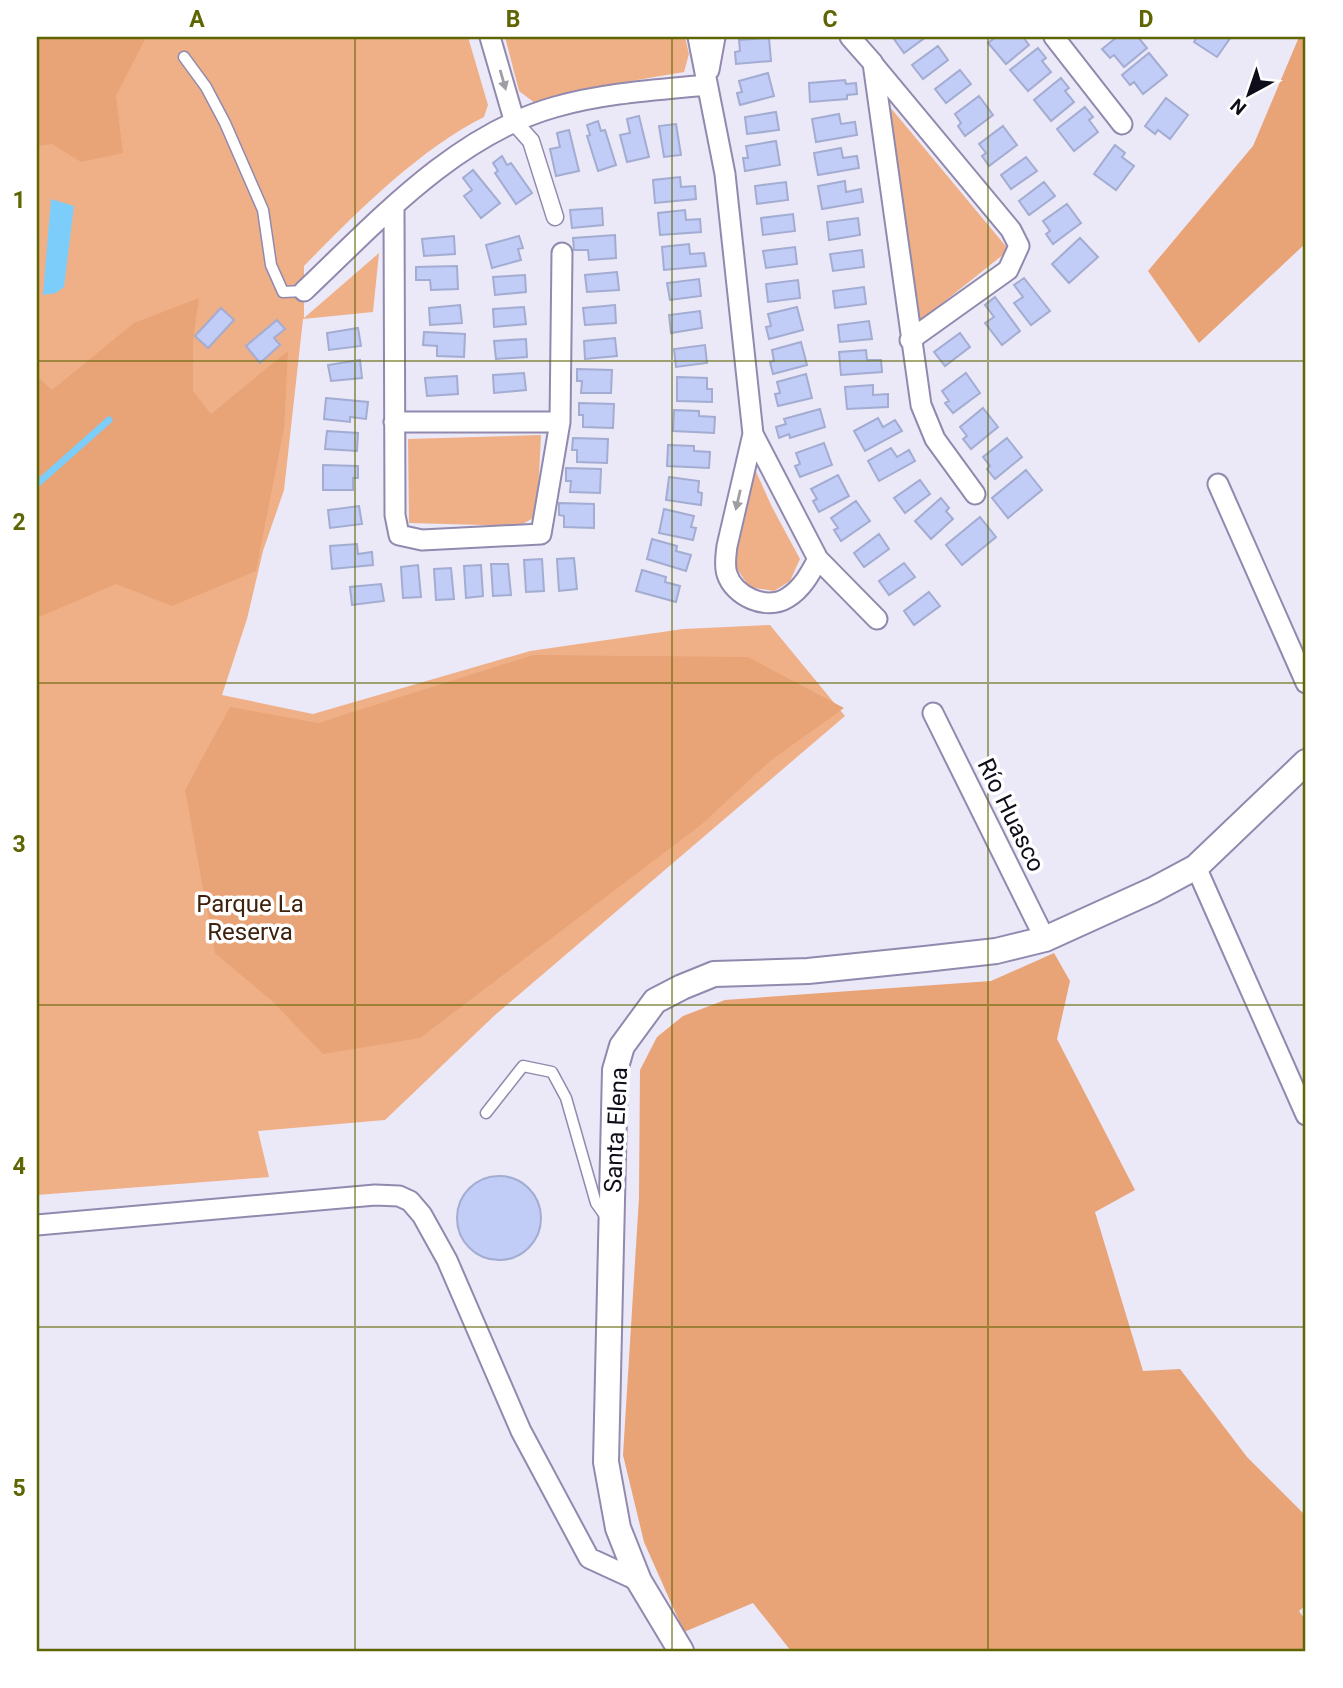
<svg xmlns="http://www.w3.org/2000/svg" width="1343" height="1688" viewBox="0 0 1343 1688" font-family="Roboto,sans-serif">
	<rect width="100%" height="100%" fill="#ebe8f8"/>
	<path fill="#f0b087" d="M37,37H468L488,105L484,117C418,150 355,214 304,266V318L379,253L373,312L303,319L284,490L263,551L247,619L222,695L313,714L530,651L683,629L770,625L845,716L495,1015L385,1120L258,1131L269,1177L37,1195Z
		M505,37H685L689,54L684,72L602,86L535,103L519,91Z
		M890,107L1009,250L920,321Z
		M541,435L537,516L519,526L409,523L408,439Z
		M753,465L772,507L800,559L790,581L774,591L749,587L734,564Z"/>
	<path fill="#e8a376" d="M37,37H146L116,96L123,153L81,162L52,144L37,146Z
		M1299,37H1306V243L1199,343L1148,271L1253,146Z
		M199,298L193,341V391L211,414L288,351L284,428L256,571L172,606L116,584L37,618V376L52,390L134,323Z
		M533,655L748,657L844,708L770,761L702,824L420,1038L323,1054L273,1002L215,953L185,790L230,707L318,723Z
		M1054,953L1070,981L1057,1039L1135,1190L1095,1212L1143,1371L1180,1369L1247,1457L1306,1516V1605L1299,1611L1306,1621V1651H791L753,1603L684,1632L644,1542L623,1455L639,1198L640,1070L657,1037L683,1016L725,1000L991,981Z"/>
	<path fill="#7ccdfa" d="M51,199L74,206L64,287L56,293L43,295Z"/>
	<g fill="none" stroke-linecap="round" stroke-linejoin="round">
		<path stroke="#7ccdfa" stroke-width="7" d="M37,484L109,420"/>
	</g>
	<path fill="#c1ccf7" stroke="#a3acd1" stroke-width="2" d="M897,37H926L904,53L894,39Z
		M996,37H1023L1029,45L1006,64L988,43Z
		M1117,37H1138L1147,48L1124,67L1114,55L1110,58L1102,49Z
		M1197,37H1231L1217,57L1194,42Z
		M769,38L771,61L736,64L735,52L740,51L739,40Z
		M938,46L948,60L923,79L912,65Z
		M1038,48L1046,58L1042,61L1051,72L1028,91L1010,70Z
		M1149,53L1167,75L1143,94L1134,82L1130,85L1122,75Z
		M960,70L971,84L946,103L935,89Z
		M768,73L774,96L740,105L737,93L742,92L739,81Z
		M1061,78L1069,88L1065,91L1074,102L1051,121L1034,100Z
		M845,80L846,84L856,83L857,94L847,95V99L810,102L809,83Z
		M979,96L993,115L965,136L958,126L961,123L955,114Z
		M1166,98L1188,115L1170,139L1158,130L1155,134L1145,126Z
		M1085,107L1093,117L1089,120L1098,132L1074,151L1057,129Z
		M776,112L779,130L747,134L745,117Z
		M839,114L841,124L855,122L857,135L816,142L812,119Z
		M639,116L649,157L627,162L620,135L630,133L627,119Z
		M598,121L601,131L605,130L616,165L598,171L587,136L590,135L587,125Z
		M676,124L681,155L664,157L659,126Z
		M1003,126L1017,145L989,166L982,156L986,153L979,144Z
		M569,130L579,171L556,176L550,149L560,147L557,133Z
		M776,141L780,165L745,171L743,158H748L746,146Z
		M1115,145L1125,153L1122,157L1134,166L1116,190L1094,174Z
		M841,148L843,158L857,156L859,168L818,175L814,153Z
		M502,156L507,165L511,163L532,193L516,204L495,173L498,171L493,163Z
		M1026,157L1037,171L1011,189L1001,175Z
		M473,170L500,203L481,218L464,196L472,190L463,178Z
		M680,177L681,187L695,186L696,199L655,203L653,180Z
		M845,181L846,192L861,189L863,202L822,209L818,186Z
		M786,182L788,200L757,204L755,186Z
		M1044,182L1055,196L1029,215L1019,201Z
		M1067,204L1081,223L1053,244L1046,234L1050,231L1043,221Z
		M602,208L603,225L572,228L570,210Z
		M685,210L686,220L700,219L701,232L660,235L658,213Z
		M793,214L795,231L763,235L761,218Z
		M858,218L860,235L829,240L827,222Z
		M615,235L616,258L589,260L588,250H574L573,238Z
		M454,236L455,254L424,256L422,239Z
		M519,236L523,248L518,249L521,260L492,268L486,245Z
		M1080,238L1098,257L1069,283L1052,264Z
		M689,244L690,254L704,253L706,266L664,270L662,247Z
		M795,247L797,264L766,268L763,251Z
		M862,250L864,267L833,271L830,254Z
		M457,266L458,289L431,290L430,280H416V267Z
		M617,272L619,290L587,292L585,275Z
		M525,275L526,292L495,295L493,277Z
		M1024,278L1050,311L1031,325L1014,303L1023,297L1014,285Z
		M699,279L701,296L670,300L667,283Z
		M798,280L800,298L768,302L766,284Z
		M864,287L866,304L835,308L833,291Z
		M995,297L1020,331L1002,345L985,323L994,317L985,305Z
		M460,305L462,323L430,325L429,308Z
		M615,305L616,323L585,325L583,308Z
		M524,307L526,324L494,327L493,309Z
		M797,307L803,330L769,339L766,327L771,326L768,314Z
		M221,308L234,320L208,348L195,336Z
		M700,311L702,328L671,333L669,315Z
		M277,320L285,329L274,338L280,345L260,363L246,346Z
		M869,321L872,339L840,342L838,325Z
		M358,328L361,346L329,350L327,333Z
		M424,332L465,334L464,357L437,356V346L423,345Z
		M960,333L970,347L945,366L934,352Z
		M615,338L617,356L585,359L584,341Z
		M526,339L527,357L496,359L494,341Z
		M801,342L807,365L773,374L770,362L774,361L772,350Z
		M705,345L707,363L676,367L674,349Z
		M866,350L867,360H881L882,372L841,375L839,352Z
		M360,360L362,378L331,381L328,365Z
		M577,369L612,370L611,393H581L582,381H577Z
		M524,373L526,390L494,393L493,375Z
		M966,373L980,393L953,413L945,403L949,401L942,391Z
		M806,374L812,398L778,406L775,394L780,393L777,382Z
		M457,376L458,394L427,396L425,378Z
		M677,377L707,378V389H712V402L677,401Z
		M873,385V395L888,394V407L847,409L845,387Z
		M326,398L368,402L366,419L350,417V422L324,419Z
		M579,403L614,404L613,428L583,427V415H579Z
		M983,408L998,427L971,449L963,439L967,436L960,427Z
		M820,409L825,427L790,438L789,434L779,438L776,427L786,424L784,419Z
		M674,410L699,411V416L715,417L714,433L673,431Z
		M878,418L883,427L895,420L902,431L865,451L854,431Z
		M327,431L358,433L357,451L325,449Z
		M573,438L608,439L607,463L577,462V450H572Z
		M1007,438L1022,457L995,479L987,469L990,466L983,457Z
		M824,443L832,465L800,477L795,466L800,464L796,453Z
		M668,445L694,446V451L710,452L709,468L667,466Z
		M891,448L897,457L909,450L915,461L879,481L868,461Z
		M323,465L358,466V478H353V490H323Z
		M566,468L601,469L600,493L570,492L571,481H566Z
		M1026,470L1042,490L1008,518L992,498Z
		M838,475L849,496L819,512L813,501L817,499L811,489Z
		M669,477L699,481L698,492L702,493L701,505L666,500Z
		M920,480L930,494L905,513L894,498Z
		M941,498L949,508L946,511L953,519L931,539L915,521Z
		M856,501L870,521L841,541L834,530L838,528L831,518Z
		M559,503L594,504V528L564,527V516L559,515Z
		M359,506L362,524L330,528L328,510Z
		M664,509L694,516L691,527L696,528L693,540L659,533Z
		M980,517L996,537L962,565L946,545Z
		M879,534L889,549L864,567L854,553Z
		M652,539L677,546L676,551L691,555L686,571L647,559Z
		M357,544L358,554L372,552L373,565L332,569L330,546Z
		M574,558L577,589L559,591L557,559Z
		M542,559L544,591L526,592L524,560Z
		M904,563L915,577L889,595L879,581Z
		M491,564H508L511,595L493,596Z
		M418,565L421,597L403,598L401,567Z
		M481,565L483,596L466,598L464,566Z
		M451,568L454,599L436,600L434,569Z
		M642,570L666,577L665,582L680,586L676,602L636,591Z
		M381,584L384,601L352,605L350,587Z
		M929,592L940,606L914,625L904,611Z
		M457 1218a42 42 0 1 1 84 0a42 42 0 1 1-84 0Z"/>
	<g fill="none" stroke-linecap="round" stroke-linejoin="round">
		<g stroke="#9189ae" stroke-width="13">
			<path id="service" d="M184,57L206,87L225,123L263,210L271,265L283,292L304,291
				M486,1113L523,1066L552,1072L566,1098L596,1203L606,1217"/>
		</g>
		<g stroke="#9189ae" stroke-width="19">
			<path id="pedestrian" d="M515,123L531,141L555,217"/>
		</g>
		<g stroke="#9189ae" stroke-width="23">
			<path id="minor" d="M490,37L515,123
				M698,37L725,174L753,434L727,546C726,555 724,565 727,574C734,596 766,611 787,598C802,589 810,574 818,559
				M850,37L873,63L921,405L935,439L975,494
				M1054,37L1122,124
				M873,64L1011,230L1019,246L1008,270L910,340
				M709,70L715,37
				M394,207L395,515L399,535L422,540L541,534L560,422L562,253
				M304,291C377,222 455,135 555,107C604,93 656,90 707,85
				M394,422H560
				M753,434L818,559L877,619
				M1218,484L1306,683
				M933,713L1045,939
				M1196,867L1306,1115
				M37,1225L375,1195L399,1196L410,1201L422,1215L447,1260L521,1431L589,1558L639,1581"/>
		</g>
		<g stroke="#9189ae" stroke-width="28">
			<path id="tertiary" d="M681,1651L639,1581L618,1528L606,1462L615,1070L622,1046L655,1001L682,987L714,974L808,971L925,959L996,951L1045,939L1153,890L1196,867L1306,762"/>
		</g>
		<use href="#service" stroke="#fff" stroke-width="10"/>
		<use href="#pedestrian" stroke="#fff" stroke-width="16"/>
		<use href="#minor" stroke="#fff" stroke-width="19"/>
		<use href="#tertiary" stroke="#fff" stroke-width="24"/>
	</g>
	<defs><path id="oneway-solid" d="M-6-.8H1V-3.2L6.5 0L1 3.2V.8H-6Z" transform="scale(1.75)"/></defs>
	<g fill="#9f9ea3">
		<use href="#oneway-solid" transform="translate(503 80) rotate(74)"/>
		<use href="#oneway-solid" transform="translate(738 500) rotate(103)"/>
	</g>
	<path fill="none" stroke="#5e6502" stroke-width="2" stroke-opacity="0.55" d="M355,37V1651M672,37V1651M988,37V1651M37,361H1306M37,683H1306M37,1005H1306M37,1327H1306"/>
	<g text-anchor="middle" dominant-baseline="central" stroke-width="7" stroke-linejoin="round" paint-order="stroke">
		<g font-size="24" fill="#100d1a" stroke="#fff">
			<text transform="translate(1011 815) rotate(64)">Río Huasco</text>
			<text transform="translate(616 1130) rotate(-87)">Santa Elena</text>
		</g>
		<g font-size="24" fill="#3e220e" stroke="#fff">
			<text x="250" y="904">Parque La<tspan x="250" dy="28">Reserva</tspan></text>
		</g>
	</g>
	<rect width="1343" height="1688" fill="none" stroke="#ffffff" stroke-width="77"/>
	<g transform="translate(1249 94) rotate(220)" stroke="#ffffff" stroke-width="5" paint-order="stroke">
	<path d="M0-5L12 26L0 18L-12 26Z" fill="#100d1a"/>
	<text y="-10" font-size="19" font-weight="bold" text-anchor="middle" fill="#100d1a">N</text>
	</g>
	<rect x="38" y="38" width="1266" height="1612" fill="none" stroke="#5e6502" stroke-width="2.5"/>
	<g font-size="23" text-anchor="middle" font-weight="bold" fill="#5e6502">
		<text x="197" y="27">A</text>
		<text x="513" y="27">B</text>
		<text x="830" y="27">C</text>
		<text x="1146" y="27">D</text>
		<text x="19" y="208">1</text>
		<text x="19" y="530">2</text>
		<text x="19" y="852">3</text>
		<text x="19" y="1174">4</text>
		<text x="19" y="1496">5</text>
	</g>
</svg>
